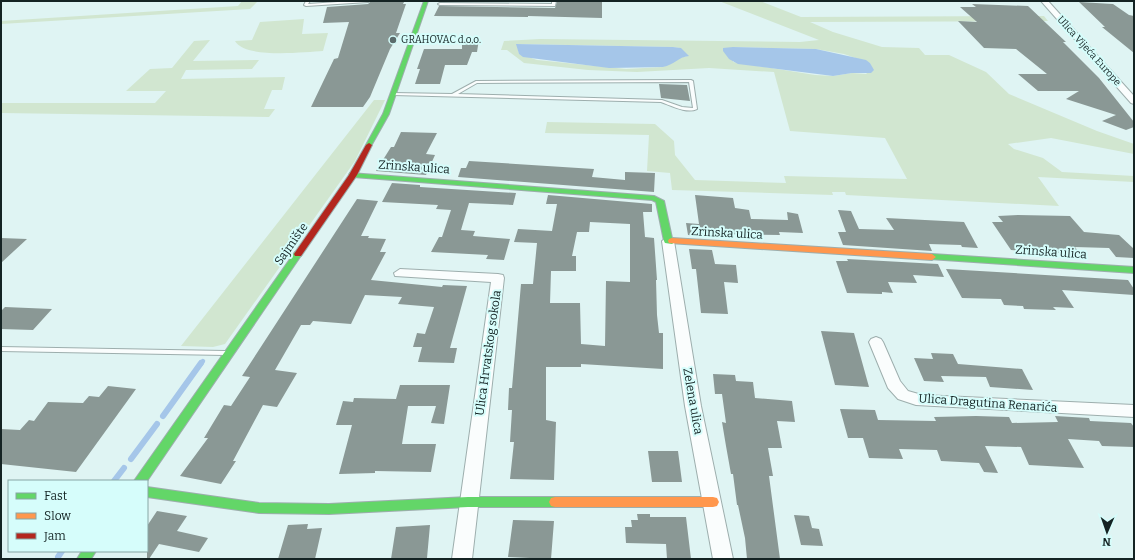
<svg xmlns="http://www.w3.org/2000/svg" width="1135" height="560" viewBox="0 0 1135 560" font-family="Bitter,serif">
	<rect width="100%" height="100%" fill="#dff4f3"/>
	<path fill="#d1e6d0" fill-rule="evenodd" d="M242,1H258L250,9L1,24V21L238,6Z
		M719,1H760L801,17L1044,16L1048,21L810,22L833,32L882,47L919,48L925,55H949L986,72L1009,94L1097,131L1134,144V154L1051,138L1008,144L1014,149L1043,158L1062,172L1134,176V182L1038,177L1059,206L846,195L845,192H832L833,195L672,190L670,173L647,171L649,135L545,133L547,122L655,124L674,141L675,155L695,180L786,183L784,176L907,179L885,138L790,131L774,72L709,68L637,72L588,70L524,63L507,50H501L504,41L540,39L800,42L819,40ZM517,44L673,47L680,48L688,56L679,58L663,67L626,69L537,60L519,54ZM733,47L816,49L844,54L870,63L872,68L866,74L852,73L833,76L815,75L733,62Z
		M304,19L302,34L328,33L323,51C304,52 245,59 235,41L252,40L260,22Z
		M210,40L193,61L259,60L252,69L186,70L181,79L285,77L282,90H272L264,109H275L269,117L1,113V103H155L166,91H126L150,69L172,68L194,41Z
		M374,100H385L355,161L225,344L213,347L181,346Z"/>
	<path fill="#a5c6e9" d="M516,44L673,47L681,48L689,56C678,57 674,65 663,67L609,68L523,57L519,54Z
		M733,47L816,49L866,60L870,63L874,70L871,73H852L833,76L738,64L729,59L723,51V48Z"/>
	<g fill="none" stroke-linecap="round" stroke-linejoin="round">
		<path stroke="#a5c6e9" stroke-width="4.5" d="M201,364L203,361"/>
		<path stroke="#a5c6e9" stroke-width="6" d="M163,416L201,363
			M131,459L157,424
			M114,481L124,468
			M58,557L62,551"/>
	</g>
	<path fill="#8a9895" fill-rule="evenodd" d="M371,1L404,2L403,4H406L396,33H400L390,49L370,97L363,107H311L334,59L338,58L349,22L323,23L327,7L368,4Z
		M441,1H550V2H441Z
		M557,1H602V18L528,16V17L434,16L439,6L555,8Z
		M1079,2L1113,4L1129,15L1134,16V53L1102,27H1105Z
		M972,4L1028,6L1066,42H1063L1099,78L1134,122V127L1126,130L1102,121L1116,115L1066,99L1079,91H1038L1018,74H1047L1016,49L984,48L958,21L977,22L960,7H976Z
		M479,39L477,52H472L467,65H445L440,84H415L420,69H417L424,49H462V40Z
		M659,84L687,85L690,101L661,98Z
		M401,132L437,133L426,154L435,155L426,175L376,171L391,147H394Z
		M469,161L594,169L592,177L625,180V172L655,173L654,192L458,177L461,168H466Z
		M392,183L420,185V187L516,193L513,205L469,203L461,230L475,231L473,236L510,239L504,260L486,259L488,255L431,252L439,237H442L451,210L436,209L438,205L382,202Z
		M548,195L652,204V212H643L645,237L654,238L657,280H656L657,315L659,333H663V369L581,364V367H546V420L556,422L554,480L510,479L514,442H510L512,410H508L509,388H512L521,284H533L537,243L514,242L518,229L552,231L557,204H546ZM590,222L630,224V282L606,281L605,346L581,344L580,303H550L551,271H576V256H572L577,232H589Z
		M695,195L733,198L735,208L749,210L751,219L788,220L787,212L798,214L803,233L779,232L780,235L718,234V236L709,235L710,237L688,235L686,223L699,224Z
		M357,199L378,201L361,236H369L368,238L386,239L380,252H386L371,280L442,287L443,285L467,286L450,348H457L454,363L418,362L422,347H413L417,333L425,334L434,307L398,304L402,297L365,295L351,324L313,321L310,325H301L275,370L297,373L277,407L263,405L233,461H236L221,484L180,476L208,438H204L224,405L231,406L250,377L242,376Z
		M838,210L851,211L859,229L894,230L886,218L964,222L978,248L962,247L961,245L929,244L932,251L843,245L838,232H846Z
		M1018,215L1070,216L1084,232L1119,235L1134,249V258L1116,257L1109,248L1075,247L1080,254L1011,250L992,222H1003L998,216Z
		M1,238L27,239L1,263Z
		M689,249L712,250L715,264L736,265L738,283L724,282L728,314L701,313L696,269H692Z
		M847,259L938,264L944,277L913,275L917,283L888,282L893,293L882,292V294L847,293L836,261H848Z
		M946,269L1128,280L1134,289V295L1062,290L1074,308L1053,307L1056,310L1024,309L1023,306L1004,305L1001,299L962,298Z
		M5,307L52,309L33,330L1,329V311Z
		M821,331L854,333L869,387L835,385Z
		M931,353L953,354L958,364L1022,369L1033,390L990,387L986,377L941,376L944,382L924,381L914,358L933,359Z
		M713,374L735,375L736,381L753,382L755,398L792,401L795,422L777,421L782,448H768L773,476H769L780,559H747L745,538L738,505H737L733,474H731L726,446L722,422L726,423L722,394H715Z
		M400,385H450L444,424L431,423L436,406H408L402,444H436L431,472L375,471V473L339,474L352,425H336L343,401L353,402L354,398L396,399Z
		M108,386L136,389L76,472L1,464V429L20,430L29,420L34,421L48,402L83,403L89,396L99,397Z
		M840,409L875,410L878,420L936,421L934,417L976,416L1009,417L1012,423L1058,422L1055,416L1089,418L1090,421L1131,423L1134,427V447L1102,446L1099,441L1068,439L1084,468L1029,465L1021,447L985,446L998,473L984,472L979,463L941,461L937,450L899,449L903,459L869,458L863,438H848Z
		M648,451H678L682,482H652Z
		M157,511L187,516L177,531L208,538L199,552L159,544L149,559H147V526Z
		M637,514H650V517H686L691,559H667L666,544L626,543L625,527H632L631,520H638Z
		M794,515L809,516L812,528L819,529L823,546L801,545Z
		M513,520L554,521L551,559L508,557Z
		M308,524L307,529L322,528L315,559H278L288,525Z
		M430,525L427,558L391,559L396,527Z"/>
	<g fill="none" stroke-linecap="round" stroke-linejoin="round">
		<g stroke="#9daead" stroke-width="2">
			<path id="lane" d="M306,1H310L308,4L353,1H370L368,2L306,6L304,5Z
				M552,1H556L555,6L440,5L438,4L440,3L552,4Z
				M691,80L693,81L697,109C687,114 672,106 661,102L393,95L391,94L393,93L452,94L476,81ZM689,82L693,108L682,107L662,100L458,94L477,83Z
				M1,347L225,351H227L228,353L227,355H225L1,351Z"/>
		</g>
		<g stroke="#9daead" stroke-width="2">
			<path id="street" d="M1041,1H1048L1134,96V104L1131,103Z
				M668,237L674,241L701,406L733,559H713L685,406L662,241Z
				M400,269L498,274L503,275L504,278L472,559H452L491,282L395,276L394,273Z
				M876,337L881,339L883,342L900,381L908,391L922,395L1134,405V417L916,405L898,399L888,388L869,342L871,339Z"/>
		</g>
		<g stroke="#9daead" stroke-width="2">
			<path id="fast" d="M424,1H428L389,114L371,146H367L366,145L383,114Z
				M350,173L654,196L664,201L672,238L676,241L672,244L665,243L664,241L656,202L652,200L353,177L349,175Z
				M298,251L302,254L147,481H134L295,252Z
				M932,254L1134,267V273L929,259L928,257Z
				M147,487L259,503L329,504L468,497H555L559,498L561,502L559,506L555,507H468L329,514L259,513L147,497Z
				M82,551H96L91,559H77Z"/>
		</g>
		<g stroke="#9daead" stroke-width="2">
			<path id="slow" d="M672,238L932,254L936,257L932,260L669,243L668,241L669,239Z
				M555,497H713L717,498L719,502L717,506L713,507H555L551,506L549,502L551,498Z"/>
		</g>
		<g stroke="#9daead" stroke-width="2">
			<path id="jam" d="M369,143L372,145L357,175L301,256H295L294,254L349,175L366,145Z"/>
		</g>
		<use href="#lane" fill="#fafdfd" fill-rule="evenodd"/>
		<use href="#street" fill="#fafdfd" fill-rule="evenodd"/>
		<use href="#fast" fill="#63d668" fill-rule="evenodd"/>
		<use href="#slow" fill="#ff974d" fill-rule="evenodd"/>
		<use href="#jam" fill="#b3261e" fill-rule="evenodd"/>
	</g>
	<circle fill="#5b6c6c" stroke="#d6fdfb" stroke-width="1.5" cx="393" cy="40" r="4"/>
	<g text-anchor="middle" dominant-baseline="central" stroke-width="4" stroke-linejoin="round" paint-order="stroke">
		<g font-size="10" fill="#142323" stroke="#d6fdfb" text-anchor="start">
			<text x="401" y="40">GRAHOVAC d.o.o.</text>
		</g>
		<g font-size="10" fill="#142323" stroke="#d6fdfb">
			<text transform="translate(1089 51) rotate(48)">Ulica Vijeća Europe</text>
		</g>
		<g font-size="12" fill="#142323" stroke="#d6fdfb">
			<text transform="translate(414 167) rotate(4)">Zrinska ulica</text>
			<text transform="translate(727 233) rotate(3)">Zrinska ulica</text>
			<text transform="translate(291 244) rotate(-55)">Sajmište</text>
			<text transform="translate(1051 252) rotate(4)">Zrinska ulica</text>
			<text transform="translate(488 353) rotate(-82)">Ulica Hrvatskog sokola</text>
			<text transform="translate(693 401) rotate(80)">Zelena ulica</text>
			<text transform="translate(988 403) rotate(4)">Ulica Dragutina Renarića</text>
		</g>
	</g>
	<rect width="1135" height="560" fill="none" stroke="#142323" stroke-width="4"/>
	<rect x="8" y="480" width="140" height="72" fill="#d6fdfb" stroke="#88a6a5"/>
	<rect x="16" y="493" width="20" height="6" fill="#63d668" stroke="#88a6a5"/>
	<text x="44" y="500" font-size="12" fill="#142323">Fast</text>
	<rect x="16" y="513" width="20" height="6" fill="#ff974d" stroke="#88a6a5"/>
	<text x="44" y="520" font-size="12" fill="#142323">Slow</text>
	<rect x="16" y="533" width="20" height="6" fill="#b3261e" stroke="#88a6a5"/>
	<text x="44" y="540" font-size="12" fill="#142323">Jam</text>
	<g transform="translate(1107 532) rotate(182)" stroke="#d6fdfb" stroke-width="3" paint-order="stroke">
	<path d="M0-3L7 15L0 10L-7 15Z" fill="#142323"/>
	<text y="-6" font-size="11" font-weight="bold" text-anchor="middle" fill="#142323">N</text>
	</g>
</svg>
